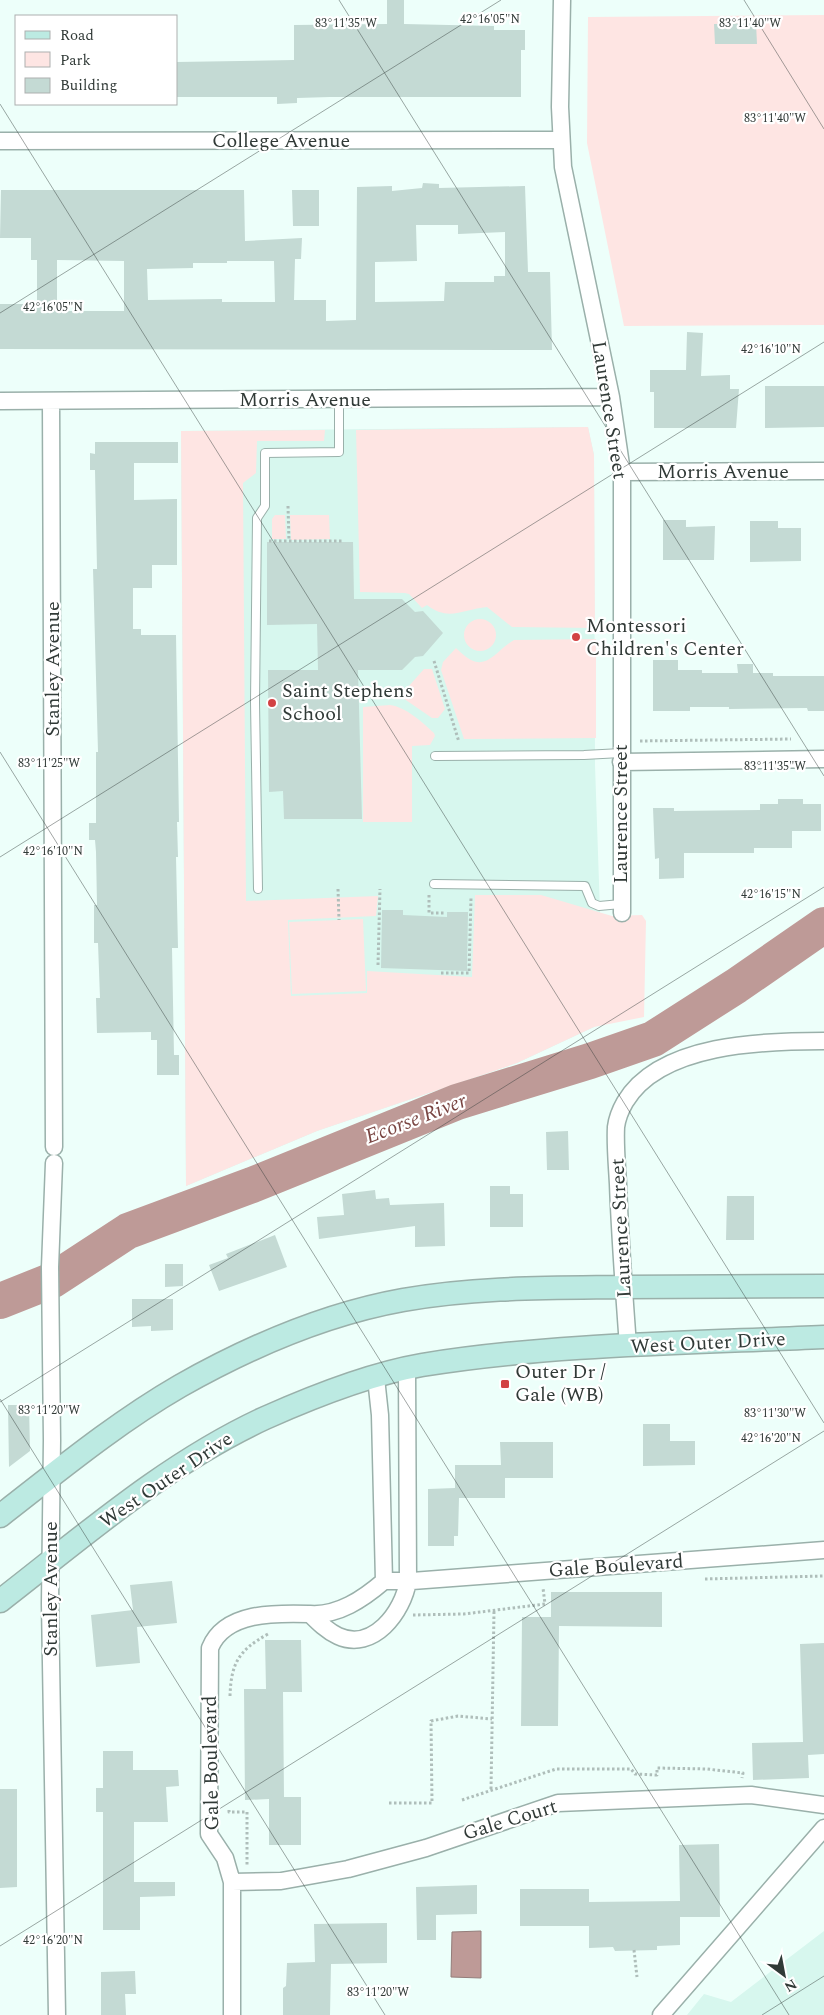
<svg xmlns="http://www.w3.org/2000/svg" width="824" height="2015" viewBox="0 0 824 2015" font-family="Spectral,serif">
	<rect width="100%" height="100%" fill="#edfffa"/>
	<path fill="#d7f7ee" d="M588,427L594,455L595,765L600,912L594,1027L517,1063L317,1131L186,1186L181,431Z
		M824,1931V2015H687L704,1994L731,2002Z"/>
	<path fill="#fee5e3" d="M824,15V325L624,326L587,143L588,17Z
		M588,427L594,455L595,628L512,627L487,607C464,609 448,622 427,605L422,608L409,594L405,593L360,592L356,430Z
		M325,430L324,441H257L256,473L243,483L246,901L378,896L376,916L288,920L291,996L367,993V971L472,977L475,895H541L612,916L642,915L646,921L644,1017L594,1027L517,1063L317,1131L186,1186L181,431Z
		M275,515H285L286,539H272V519Z
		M290,515H329L330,539L291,540Z
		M464 635a16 16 0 1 1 32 0a16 16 0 1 1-32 0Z
		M596,639V738L464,739L441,670L443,662L456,648C485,678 492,653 514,640Z
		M424,669H432L445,709L438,718H432L400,696Z
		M390,705C406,707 422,722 434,733L435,736L430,745L412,746V822H363V707Z
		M363,919L366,991L292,994L289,922Z"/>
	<path fill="#be9a97" stroke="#947d7a" d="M481,1931V1978L451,1977L452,1932Z"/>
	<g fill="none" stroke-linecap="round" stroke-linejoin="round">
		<path stroke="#be9a97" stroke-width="36" d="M0,1301L53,1280L128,1231L252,1185L457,1102L590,1061L653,1039L736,986L824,925"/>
	</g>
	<path fill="#c4dad4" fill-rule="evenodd" d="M387,0H404V24L494,26V30H525V50H521V97H330L297,98V103L277,104V97H176V62L294,60V25L387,24Z
		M756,23L757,44H715L714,24Z
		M423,183L439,184V188L525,186L528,272H550L552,350L0,349V304H37V260H31V238H0L1,190H244L245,241L302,238L301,259H295L294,300H326V321L356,320L357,187L392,186V191L422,188ZM416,225H458V234L505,232V276H494V282H445L444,301L375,302V262L417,261ZM57,260L124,261V311H57ZM227,261H274L275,302H222V299L148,300L147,269L193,268V263H227Z
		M292,190H319V226H293Z
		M687,332L703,333L701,376L730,375V389H739L736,428H654V392H650V370H686Z
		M765,386H824V427L765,428Z
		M95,442H178V463H134V500L177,499V565H152V588H133V629H141V635H176L179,822H177L178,857H176L178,948H172L174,1055H179V1075H157V1040H151V1032L97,1033L96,998H100L98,943H94V905H97L96,852L95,840H89V823H96V752H98L94,604L93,569H97L95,470H90V453L95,454Z
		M663,520H686V527L715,526L714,560H663Z
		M750,521H778V528H801V561L750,562Z
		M267,542H353L354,599H402L415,612L423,611L443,633L423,656L415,657L402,670H358L362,819H284L283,791L269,792L268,670H318L317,624L267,625Z
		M653,660H678V670H702V673H738L737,664H753V673H773V676H824V711H808L807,708L729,709V707H690V711H653Z
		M778,799H803V804H821V831H792V848H754V853H684V878L659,879V858L655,859L653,808H674V811L760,810V804H778Z
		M382,910H403V915L447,917V912H468L467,971L381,968Z
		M568,1131L569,1170H547L546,1132Z
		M490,1186H510V1194H523V1227H490Z
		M375,1190L376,1199L389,1198L390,1205L444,1203L445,1246L415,1247V1226L319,1239L317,1217L344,1215L342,1194Z
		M727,1196H754V1240H726Z
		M275,1235L287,1267L219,1291L209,1265L228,1258L226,1254Z
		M165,1264H183V1286L165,1287Z
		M132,1299H173V1330L151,1331V1326L132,1327Z
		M8,1405H29L30,1451L9,1467Z
		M643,1424H670V1441H695V1465L643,1466Z
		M500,1442H553V1478H505V1498H459L458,1536H454V1546H428V1489L455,1488V1465H501Z
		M172,1581L177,1623L137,1627L140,1663L96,1667L91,1615L133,1610L130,1585Z
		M551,1592H662V1627L559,1626L558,1726H521L522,1617H551Z
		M265,1640H301L302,1692H283L284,1797H301V1845H269V1799L245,1800L244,1689H266Z
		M824,1643V1754L808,1755L809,1778L753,1780L752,1743L803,1742L800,1644Z
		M103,1751H133V1770H178L179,1786L166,1787L168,1822H134V1882H175V1896L140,1897V1930H103V1812H96V1788H103Z
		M0,1789H17V1887L0,1888Z
		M719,1844L720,1917H680V1945L657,1946V1950L615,1951L613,1947L589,1948V1926H520V1889H589V1902L680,1901L679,1845Z
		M477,1885V1914L436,1915V1940H417L416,1887Z
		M387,1923V1963L331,1964L330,2015H283V1988L286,1986L287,1963L315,1962L314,1924Z
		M135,1971L136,1994H125L126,2015H101V1972Z"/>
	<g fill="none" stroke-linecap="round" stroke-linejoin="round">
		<g stroke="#9ab0aa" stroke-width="10">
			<path id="lane" d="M435,756L584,755L621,753
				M434,884L585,886L592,903L599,906L621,904
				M258,889L255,702L257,518L265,506V453L339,452V399"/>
		</g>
		<g stroke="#9ab0aa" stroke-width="19">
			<path id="street" d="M562,0L560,107L563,167L611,397L622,472V913
				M0,141L561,140
				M0,401L611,397
				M51,401L54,1147
				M622,472L824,471
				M621,762L824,759
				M54,1163L50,1267L52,1440L50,1604L57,2015
				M628,1346C624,1292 620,1238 618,1184C617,1165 615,1145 616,1127C617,1119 621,1109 625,1102C660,1043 764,1041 824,1041
				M407,1369L408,1581C403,1612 373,1652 338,1636C327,1631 318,1622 310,1614C338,1616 363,1599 384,1581H412L824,1550
				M376,1378L380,1415L384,1581
				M232,1882L281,1881L348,1869L426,1848L558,1803L751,1795L824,1805
				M232,2015V1882L225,1858L209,1834L210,1648C225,1611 277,1613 310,1614
				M661,2015L824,1828"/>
		</g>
		<g stroke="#9ab0aa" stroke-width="25">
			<path id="secondary" d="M0,1516C58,1471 116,1423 180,1386C249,1347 325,1314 403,1300C477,1287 549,1288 624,1287C691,1287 757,1286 824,1286
				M0,1601C84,1536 167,1463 265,1418C312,1397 370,1374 422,1365C551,1344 692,1343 824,1337"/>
		</g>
		<path stroke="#afbeba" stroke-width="3" stroke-dasharray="2.5 2.5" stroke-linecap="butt" d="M288,506L289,541
			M269,541H343
			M434,661L459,742
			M640,741L791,739
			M338,889L339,920
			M429,895V913H444
			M378,965L380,889
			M441,973H469L471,898
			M705,1579L824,1576
			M413,1615L464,1614L545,1604L543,1588
			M230,1696C231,1663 239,1650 268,1634
			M491,1789L494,1611
			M462,1800L556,1769H631L635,1774L657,1775V1768L707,1769L743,1773L742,1778
			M389,1803H432L431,1721L458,1716L492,1719
			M229,1810V1812H247V1865
			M634,1950L637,1977"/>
		<use href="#lane" stroke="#fff" stroke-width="8"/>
		<use href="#street" stroke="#fff" stroke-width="16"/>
		<use href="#secondary" stroke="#bceae2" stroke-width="22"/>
	</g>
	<path fill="none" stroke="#313a37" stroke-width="1" stroke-opacity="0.45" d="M339,0L824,776M744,0L824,129M0,104L824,1423M0,313L501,0M0,752L789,2015M0,857L824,342M0,1399L385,2015M0,1402L824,887M0,1946L824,1431M762,2015L824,1976"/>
	<g fill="#d24244" stroke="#fff" stroke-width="2">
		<circle cx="576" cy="637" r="5"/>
		<circle cx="272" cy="703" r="5"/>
		<rect x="500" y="1379" width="10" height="10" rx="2.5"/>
	</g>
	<g text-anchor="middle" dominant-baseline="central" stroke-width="4.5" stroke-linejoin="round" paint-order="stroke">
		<g font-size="20" fill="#313a37" stroke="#fff">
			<text x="281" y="141">College Avenue</text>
			<text x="305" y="400">Morris Avenue</text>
			<text transform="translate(609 410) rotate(81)">Laurence Street</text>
			<text x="723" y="472">Morris Avenue</text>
			<text transform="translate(53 669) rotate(-90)">Stanley Avenue</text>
			<text transform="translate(621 814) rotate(-90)">Laurence Street</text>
			<text transform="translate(621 1228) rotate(-93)">Laurence Street</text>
			<text transform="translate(708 1343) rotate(-3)">West Outer Drive</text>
			<text transform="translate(166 1480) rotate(-34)">West Outer Drive</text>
			<text transform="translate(616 1566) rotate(-4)">Gale Boulevard</text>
			<text transform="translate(51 1589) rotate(-90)">Stanley Avenue</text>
			<text transform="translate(211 1763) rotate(-91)">Gale Boulevard</text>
			<text transform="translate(510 1820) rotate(-17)">Gale Court</text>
		</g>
		<g font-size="20" fill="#313a37" stroke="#fff" text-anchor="start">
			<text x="586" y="626">Montessori<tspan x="586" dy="23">Children's Center</tspan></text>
			<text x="282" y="691">Saint Stephens<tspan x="282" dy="23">School</tspan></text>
			<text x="515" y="1372">Outer Dr /<tspan x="515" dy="23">Gale (WB)</tspan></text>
		</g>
		<g font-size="21" font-style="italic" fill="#794441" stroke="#fff">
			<text transform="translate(416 1119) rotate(-21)">Ecorse River</text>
		</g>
	</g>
	<g font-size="12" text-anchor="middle" fill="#313a37" stroke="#fff" stroke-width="4.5" stroke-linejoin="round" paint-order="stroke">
		<text x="490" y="23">42°16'05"N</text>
		<text x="346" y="27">83°11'35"W</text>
		<text x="750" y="27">83°11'40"W</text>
		<text x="775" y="122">83°11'40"W</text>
		<text x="53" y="311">42°16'05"N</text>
		<text x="771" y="353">42°16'10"N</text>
		<text x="49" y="767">83°11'25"W</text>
		<text x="775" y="770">83°11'35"W</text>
		<text x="53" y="855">42°16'10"N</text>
		<text x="771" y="898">42°16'15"N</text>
		<text x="49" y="1414">83°11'20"W</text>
		<text x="775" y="1417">83°11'30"W</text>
		<text x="771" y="1442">42°16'20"N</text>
		<text x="53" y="1944">42°16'20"N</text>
		<text x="378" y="1996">83°11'20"W</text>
	</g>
	<rect x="15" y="15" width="162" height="90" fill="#ffffff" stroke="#adb0af"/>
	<rect x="25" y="31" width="25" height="8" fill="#bceae2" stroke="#adb0af"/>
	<text x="60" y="40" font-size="15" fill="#313a37">Road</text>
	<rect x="25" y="52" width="25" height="15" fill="#fee5e3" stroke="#adb0af"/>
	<text x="60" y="65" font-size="15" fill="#313a37">Park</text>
	<rect x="25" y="78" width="25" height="15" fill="#c4dad4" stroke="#adb0af"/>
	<text x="60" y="90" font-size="15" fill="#313a37">Building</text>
	<g transform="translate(784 1975) rotate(148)" stroke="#ffffff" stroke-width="4" paint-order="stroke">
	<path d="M0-4L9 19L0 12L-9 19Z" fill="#313a37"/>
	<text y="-8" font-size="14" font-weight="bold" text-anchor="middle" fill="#313a37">N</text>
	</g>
</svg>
